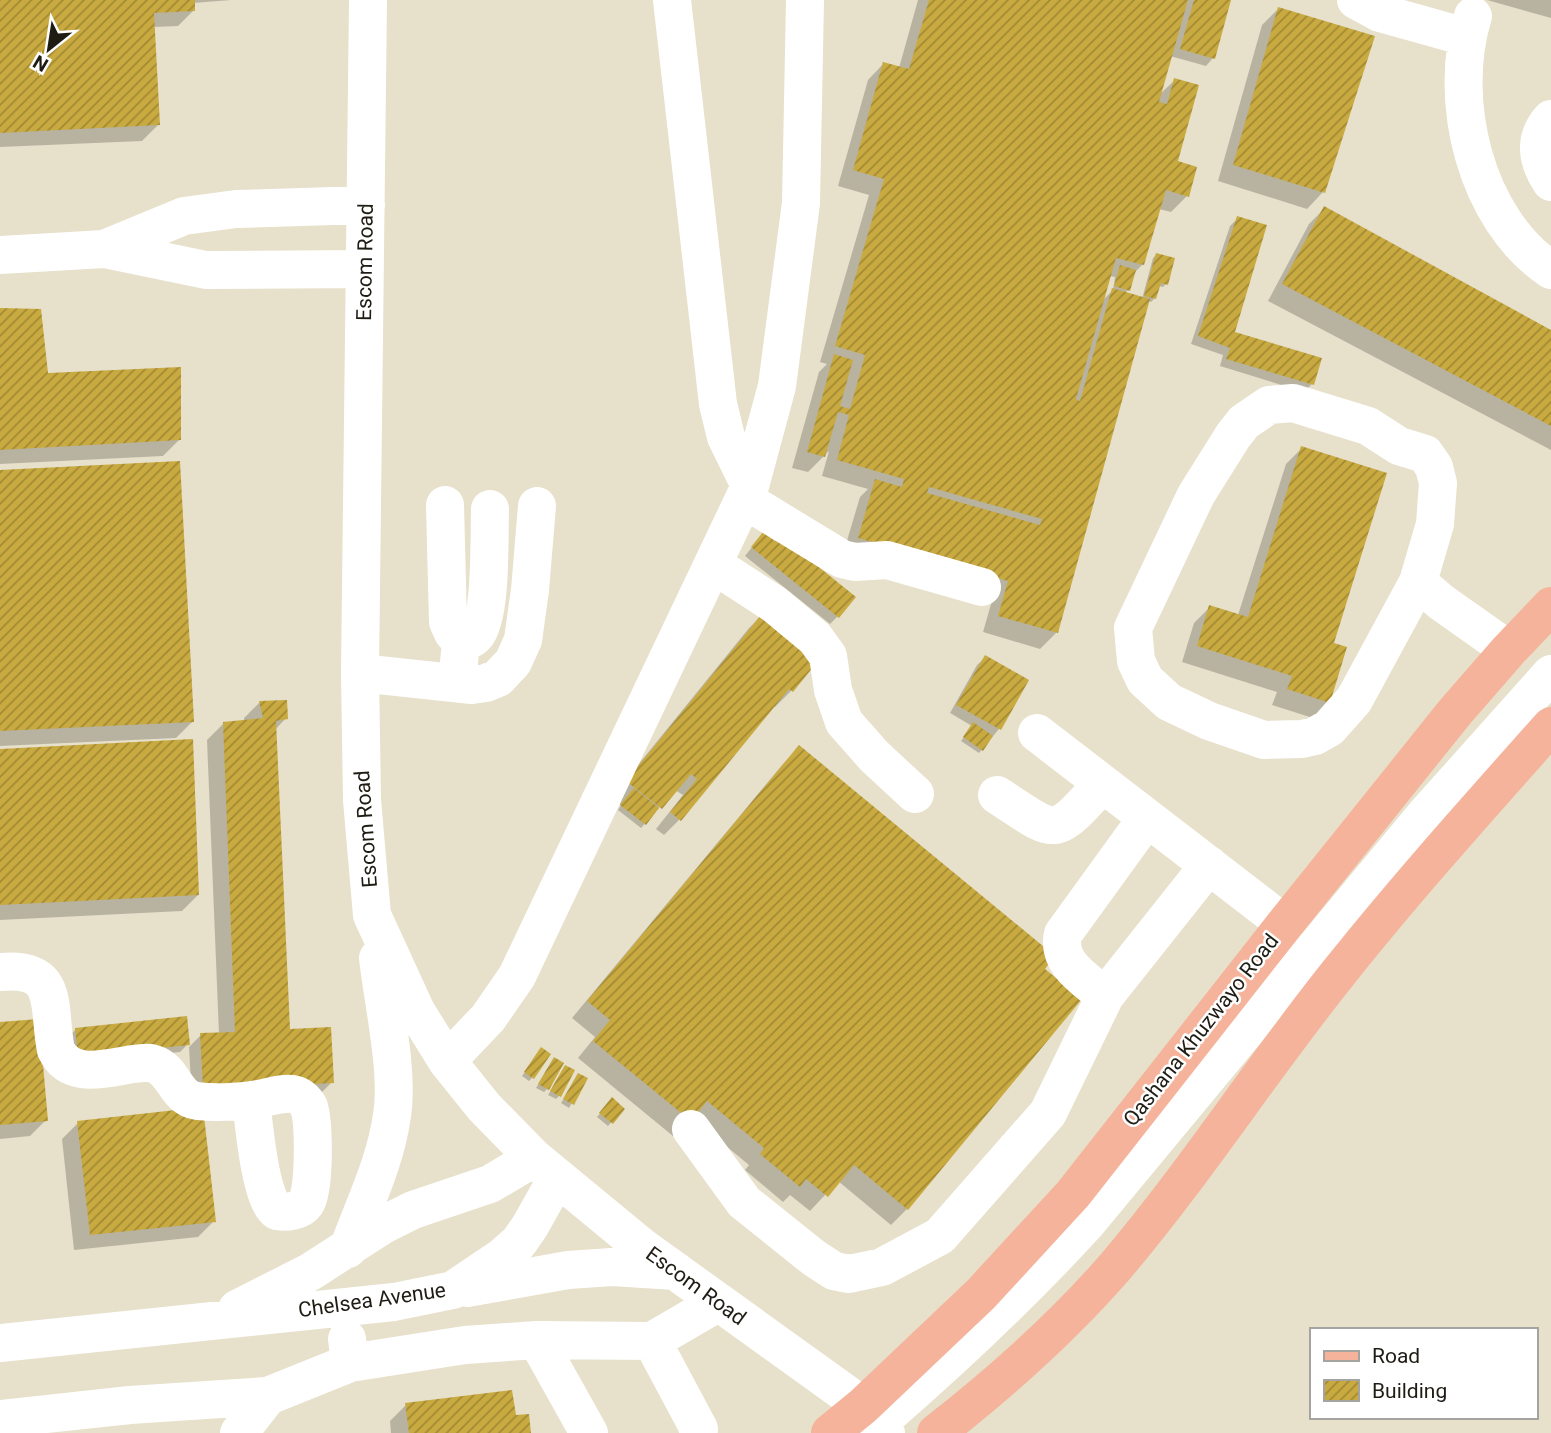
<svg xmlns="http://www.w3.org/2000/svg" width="1551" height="1433" viewBox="0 0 1551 1433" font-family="Roboto,sans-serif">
	<defs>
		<pattern id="building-hatch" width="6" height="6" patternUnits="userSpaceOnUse" patternTransform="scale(1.75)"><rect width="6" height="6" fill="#c8aa40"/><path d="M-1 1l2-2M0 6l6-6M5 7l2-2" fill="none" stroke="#a28a34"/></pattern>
	</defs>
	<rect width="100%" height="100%" fill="#e7e0ca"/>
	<path fill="#0003" fill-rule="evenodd" d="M0,0H231L193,3L194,10L178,26L153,27L158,125L142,141L0,147Z
		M918,0H1230L1213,58L1206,66L1170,56L1159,95L1175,80L1176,162L1187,196L1171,212L1159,209L1143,264L1133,274L1128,290L1125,293L1142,299L1153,258L1156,255L1166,284L1163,287L1158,286L1155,298L1151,302L1147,301L1056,633L1040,649L983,632L993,597L843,554L860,497L868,489L822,476L829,451L808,472L792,468L819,372L827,364L820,362L869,195L838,186L868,80L884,63L899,68ZM1109,276L1115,277L1113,290L1102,301Z
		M1487,0H1551V18Z
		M1278,9L1373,37L1323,192L1307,209L1218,181L1262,25Z
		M1325,208L1551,332V450L1268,301L1309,224Z
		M1238,218L1232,333L1320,360L1312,384L1304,392L1220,366L1223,355L1191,344L1230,226Z
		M0,309L47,374L179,440L163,456L0,464Z
		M1302,448L1331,644L1329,702L1313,718L1272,705L1277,692L1182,662L1194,623L1210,607L1238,615L1286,464Z
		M0,472L192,722L176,738L0,746Z
		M756,542H774L838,616L830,624L745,556Z
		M765,612L791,691L775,707L773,705L680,819L664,835L656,829L683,795L675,790L641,828L618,810L621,805L612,797L749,628Z
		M985,658L999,729L979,753L961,741L972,726L950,713L977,665Z
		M260,702L286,718L275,730L288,1031L332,1082L320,1094L192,1101L189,1047L201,1035L219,1034L207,740L223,724L244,722V718Z
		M799,748L1043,969L907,1209L891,1225L838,1181L810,1211L790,1195L783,1202L745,1170L749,1165L691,1117L673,1136L578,1058L595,1037L572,1018L783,764Z
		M0,750L198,895L182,911L0,920Z
		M0,1024L46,1120L30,1136L0,1139Z
		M76,1029L188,1044L180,1052L71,1063L68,1037Z
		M538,1053L532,1078L529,1081L522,1076Z
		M551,1063L547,1089L544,1092L536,1088Z
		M565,1067L559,1096L556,1099L548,1095Z
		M578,1075L586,1079L569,1108L561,1103Z
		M609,1103L623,1109L608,1126L597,1117Z
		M78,1123L214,1221L198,1237L74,1250L62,1139Z
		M406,1405L514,1417L529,1433H391L390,1421Z"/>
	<path fill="url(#building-hatch)" fill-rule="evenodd" d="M0,0H195V11L154,13L160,125L0,133Z
		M929,0H1188L1159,102L1167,104L1174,78L1199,85L1178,161L1197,167L1189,197L1166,190L1144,265L1116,258L1076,399L1080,401L1112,288L1150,299L1058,633L998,616L1008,581L858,538L875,479L902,487L904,479L837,460L849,415L838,412L825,457L807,452L834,354L853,360L840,406L850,409L865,355L835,346L884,179L853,170L883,62L909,69ZM929,487L1042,519L1040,525L927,493Z
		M1194,0H1231L1215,59L1180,49Z
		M1278,7L1375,36L1325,193L1233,165Z
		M1324,206L1551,330V426L1282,284Z
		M1237,216L1267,225L1235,332L1322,358L1314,385L1226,359L1230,348L1198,336Z
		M1156,253L1175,258L1168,285L1161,283L1156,299L1144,296Z
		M1120,265L1136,270L1130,291L1114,286Z
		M0,308L41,309L48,373L181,367V440L0,450Z
		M1301,446L1387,473L1334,643L1347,647L1330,703L1287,689L1292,676L1197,646L1209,605L1248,617Z
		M180,461L194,722L0,731V470Z
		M763,532L775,541L779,535L856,597L839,618L751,547Z
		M765,610L822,656L793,692L789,689L681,821L670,812L697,779L691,774L662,809L626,781Z
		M985,655L1029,680L1001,730L956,705Z
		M287,700L288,719L276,721L290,1029L331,1027L334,1083L203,1089L200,1033L235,1032L223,722L263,718L259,701Z
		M973,722L993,736L983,751L963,737Z
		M193,739L199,895L0,905V749Z
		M799,745L1055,956L1045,969L1082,999L908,1210L854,1165L828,1197L806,1179L800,1187L760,1154L764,1148L707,1101L691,1121L593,1041L610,1020L587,1001Z
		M634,788L659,808L646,825L620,805Z
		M187,1016L190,1045L78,1056L75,1028Z
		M39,1019L48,1121L0,1125V1022Z
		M541,1047L551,1054L534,1079L524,1072Z
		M554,1057L564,1063L549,1090L538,1084Z
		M565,1065L575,1070L561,1097L550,1091Z
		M578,1073L588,1078L574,1105L563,1099Z
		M612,1097L625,1109L613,1124L599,1113Z
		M203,1107L216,1222L90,1235L77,1121Z
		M512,1390L516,1415L529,1414L531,1433H409L405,1403Z"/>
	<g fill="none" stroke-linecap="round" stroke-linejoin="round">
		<path stroke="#fff" stroke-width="38" d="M368,0L360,673L362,800L372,915L416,1011L447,1061L484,1107L534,1158L642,1247L863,1406L886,1433
			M672,0L718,404L726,437L750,486
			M1356,0L1380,13L1466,37
			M1473,16C1447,100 1475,219 1551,270
			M1551,119C1533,139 1537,161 1551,182
			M104,249L184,216L236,209L366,205
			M0,255L104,249L206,270L365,269
			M1293,403L1368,426L1399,446L1425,454L1434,467L1438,483L1435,524L1418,582L1354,700L1329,728L1315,736L1302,739L1264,740L1209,721L1169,702L1145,680L1136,661L1133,628L1196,495L1233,436L1244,422L1269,405Z
			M745,500L842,559L855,562L887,560L982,587
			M445,505L448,622L453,633L461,642L457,683
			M714,565L774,604L815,638L828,656L833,690L844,722L874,756L915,794
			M1418,582L1441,602L1509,650
			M461,642C467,641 472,640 476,635C492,617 489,535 490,509
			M360,673L472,685L486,683L498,678L513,662L523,640L530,590L537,506
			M1037,733L1285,924
			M997,795C1057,834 1052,840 1102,784
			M0,972C62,966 47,1008 56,1050C70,1080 107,1068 133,1064C139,1064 148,1061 154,1064C174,1070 175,1098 197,1101C214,1103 234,1102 251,1100C264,1099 281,1092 293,1094C300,1095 306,1101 309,1107C314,1123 315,1190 306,1203C300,1211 287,1213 277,1211C260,1199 254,1124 251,1100
			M1105,996C1085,979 1056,963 1063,934L1147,818
			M447,1061L488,1018L517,976L750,486L777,386L801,203L805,0
			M691,1129L744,1202L814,1258L834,1271L849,1274L882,1267L940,1236L1048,1113L1105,996L1209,865
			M348,1249C364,1205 386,1161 392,1115C399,1071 383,1003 378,958
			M467,1288L568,1270L612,1267L676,1271
			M237,1309L310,1272L383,1225L413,1210L490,1184L534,1158
			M537,1340L589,1433
			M652,1341L699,1429L698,1433
			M0,1343L394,1302L453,1290L502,1257L519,1242L530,1226L557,1178
			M350,1363L465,1345L537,1340L652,1341L719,1302
			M0,1419L130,1405L268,1396
			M239,1433L268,1396L350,1363L347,1339
			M867,1433C944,1367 1017,1299 1085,1225L1426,814L1551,674"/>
		<path stroke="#f5b39b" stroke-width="38" d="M830,1433L863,1406L981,1294L1073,1194L1285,924L1455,712L1509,650L1551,606
			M936,1433C1000,1383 1061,1329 1115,1267C1195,1173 1262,1068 1340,971C1407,887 1479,807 1551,726"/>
	</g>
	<g text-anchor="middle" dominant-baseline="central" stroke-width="5" stroke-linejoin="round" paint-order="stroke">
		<g font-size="21" fill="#1f1c14" stroke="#fff">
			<text transform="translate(365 262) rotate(-89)">Escom Road</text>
			<text transform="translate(366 829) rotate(-94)">Escom Road</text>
			<text transform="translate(1201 1030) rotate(-52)">Qashana Khuzwayo Road</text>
			<text transform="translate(696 1286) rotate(36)">Escom Road</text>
			<text transform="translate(372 1300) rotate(-8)">Chelsea Avenue</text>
		</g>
	</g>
	<rect x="1310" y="1328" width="228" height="91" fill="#ffffff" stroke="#a5a4a1" stroke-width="2"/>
	<rect x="1324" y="1351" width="35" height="10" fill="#f5b39b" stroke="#a5a4a1" stroke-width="2"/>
	<text x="1372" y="1363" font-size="21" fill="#1f1c14">Road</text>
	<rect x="1324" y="1380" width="35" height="21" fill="url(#building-hatch)" stroke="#a5a4a1" stroke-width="2"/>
	<text x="1372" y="1398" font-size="21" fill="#1f1c14">Building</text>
	<g transform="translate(49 49) rotate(210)" stroke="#ffffff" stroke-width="5" paint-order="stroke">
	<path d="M0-5L12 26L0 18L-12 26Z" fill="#1f1c14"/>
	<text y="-10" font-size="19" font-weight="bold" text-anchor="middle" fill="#1f1c14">N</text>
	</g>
</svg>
